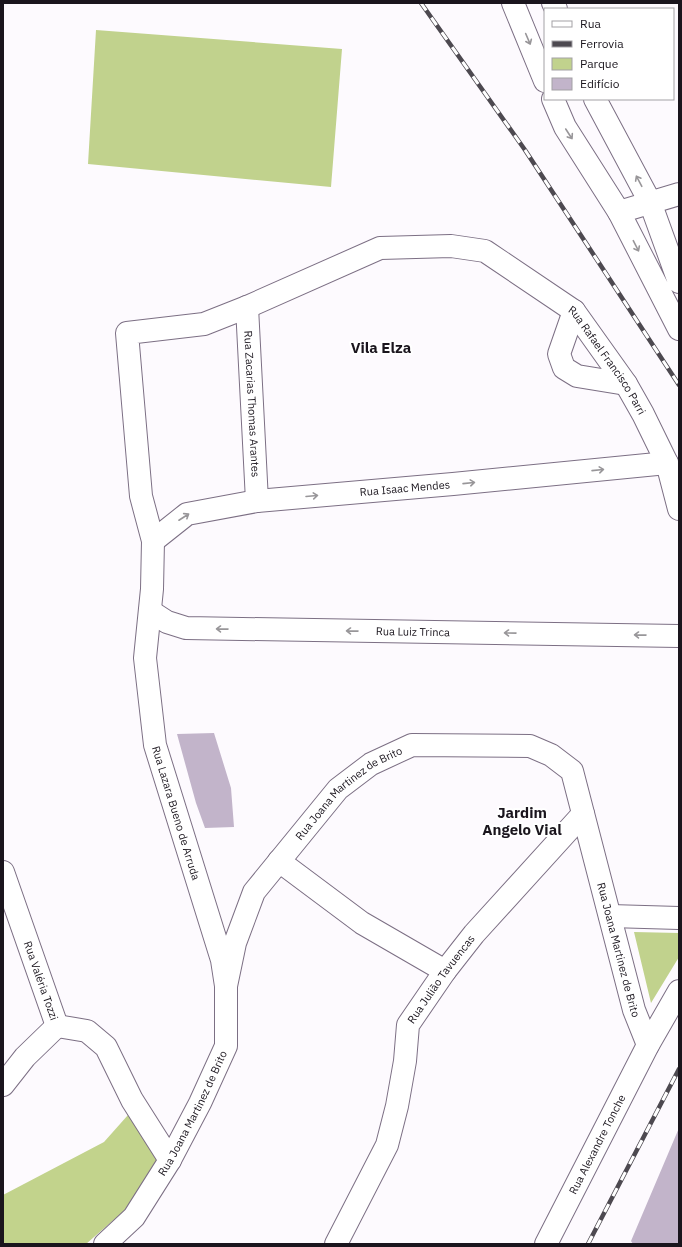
<svg xmlns="http://www.w3.org/2000/svg" width="682" height="1247" viewBox="0 0 682 1247" font-family="'IBM Plex Sans',sans-serif">
	<rect width="100%" height="100%" fill="#fdfafe"/>
	<path fill="#c1d28d" d="M96,30L342,49L331,187L88,164Z
		M634,932L679,933V957L651,1003Z"/>
	<path fill="#c2d38c" d="M128,1115L157,1160L125,1210L86,1244H3V1195L104,1142Z"/>
	<path fill="#c2b4ca" d="M214,733L231,788L234,827L205,828L196,803L177,734Z
		M679,1128V1244H633L631,1241Z"/>
	<g fill="none" stroke-linecap="round" stroke-linejoin="round">
		<g stroke="#7c6f84" stroke-width="24">
			<g id="minor">
				<path d="M619,212L679,194"/>
				<path id="s1" d="M247,307L257,501"/>
				<path d="M574,311L559,354L564,368L577,376L626,384"/>
				<path id="s2" d="M153,541L187,514L257,501L453,484L667,463"/>
				<path id="s3" d="M150,611L167,622L186,628L679,636"/>
				<path d="M279,861L362,923L445,971"/>
				<path id="s4" d="M3,872L57,1026"/>
				<path d="M610,916L679,918"/>
				<path id="s5" d="M226,986L222,960L155,745L145,658L152,589L153,541L141,496L127,333L204,324L247,307L380,248L451,246L485,251L574,311L626,384L643,414L667,463L679,509"/>
				<path d="M57,1026L87,1031L106,1047L132,1100L170,1160"/>
				<path d="M3,1085L25,1057L57,1026"/>
				<path id="s6" d="M105,1244L134,1217L170,1160L200,1103L226,1046V986L235,943L254,892L338,789L371,764L412,745L530,746L551,755L572,771L634,1010L648,1045"/>
				<path id="s7" d="M336,1244L387,1145L397,1106L405,1061L408,1025L445,971L474,934L583,814"/>
				<path id="s8" d="M546,1244L648,1045L679,991"/>
			</g>
		</g>
		<g stroke="#7c6f84" stroke-width="24">
			<path id="major" d="M513,3L545,81
				M553,3L556,9
				M553,99L565,127L619,212L679,329
				M595,99L650,202L679,282"/>
		</g>
		<use href="#minor" stroke="#fff" stroke-width="22"/>
		<use href="#major" stroke="#fff" stroke-width="22"/>
		<g stroke="#4d4950" stroke-width="4.5">
			<path id="rail" d="M421,3L525,150L679,385
				M588,1244L679,1069"/>
		</g>
		<use href="#rail" stroke="#fff" stroke-width="3" stroke-dasharray="9" stroke-linecap="butt"/>
	</g>
	<defs><path id="oneway-shaft" d="M-6 0H5M1.5-3L5.5 0L1.5 3" fill="none" stroke-width="1.6" stroke-linecap="round" stroke-linejoin="round"/></defs>
	<g stroke="#989699">
		<use href="#oneway-shaft" transform="translate(528 39) rotate(67)"/>
		<use href="#oneway-shaft" transform="translate(569 134) rotate(57)"/>
		<use href="#oneway-shaft" transform="translate(639 181) rotate(-118)"/>
		<use href="#oneway-shaft" transform="translate(636 246) rotate(63)"/>
		<use href="#oneway-shaft" transform="translate(598 470) rotate(-6)"/>
		<use href="#oneway-shaft" transform="translate(469 483) rotate(-6)"/>
		<use href="#oneway-shaft" transform="translate(312 496) rotate(-5)"/>
		<use href="#oneway-shaft" transform="translate(184 517) rotate(-33)"/>
		<use href="#oneway-shaft" transform="translate(222 629) rotate(-179)"/>
		<use href="#oneway-shaft" transform="translate(352 631) rotate(-179)"/>
		<use href="#oneway-shaft" transform="translate(510 633) rotate(-179)"/>
		<use href="#oneway-shaft" transform="translate(640 635) rotate(-179)"/>
	</g>
	<g text-anchor="middle" dominant-baseline="central" stroke-width="4" stroke-linejoin="round" paint-order="stroke">
		<g font-size="11" fill="#1a151d" stroke="#fff">
			<text stroke="none"><textPath href="#s5" startOffset="1208">Rua Rafael Francisco Parri</textPath></text>
			<text stroke="none"><textPath href="#s1" startOffset="97">Rua Zacarias Thomas Arantes</textPath></text>
			<text stroke="none"><textPath href="#s2" startOffset="263">Rua Isaac Mendes</textPath></text>
			<text stroke="none"><textPath href="#s3" startOffset="267">Rua Luiz Trinca</textPath></text>
			<text stroke="none"><textPath href="#s6" startOffset="531">Rua Joana Martinez de Brito</textPath></text>
			<text transform="translate(176 813) rotate(73)">Rua Lazara Bueno de Arruda</text>
			<text stroke="none"><textPath href="#s6" startOffset="964">Rua Joana Martinez de Brito</textPath></text>
			<text stroke="none"><textPath href="#s4" startOffset="115">Rua Valéria Tozzi</textPath></text>
			<text stroke="none"><textPath href="#s7" startOffset="290">Rua Julião Tavuencas</textPath></text>
			<text stroke="none"><textPath href="#s6" startOffset="159">Rua Joana Martinez de Brito</textPath></text>
			<text stroke="none"><textPath href="#s8" startOffset="112">Rua Alexandre Tonche</textPath></text>
		</g>
		<g font-size="15" font-weight="bold" fill="#1a151d" stroke="#fff">
			<text x="381" y="347">Vila Elza</text>
			<text x="522" y="812">Jardim<tspan x="522" dy="17">Angelo Vial</tspan></text>
		</g>
	</g>
	<rect width="682" height="1247" fill="none" stroke="#1a151d" stroke-width="8"/>
	<rect x="544" y="8" width="130" height="92" fill="#ffffff" stroke="#a3a1a5"/>
	<rect x="552" y="21" width="20" height="6" fill="#ffffff" stroke="#a3a1a5"/>
	<text x="580" y="28" font-size="12" fill="#1a151d">Rua</text>
	<rect x="552" y="41" width="20" height="6" fill="#4d4950" stroke="#a3a1a5"/>
	<text x="580" y="48" font-size="12" fill="#1a151d">Ferrovia</text>
	<rect x="552" y="58" width="20" height="12" fill="#c1d28d" stroke="#a3a1a5"/>
	<text x="580" y="68" font-size="12" fill="#1a151d">Parque</text>
	<rect x="552" y="78" width="20" height="12" fill="#c2b4ca" stroke="#a3a1a5"/>
	<text x="580" y="88" font-size="12" fill="#1a151d">Edifício</text>
</svg>
